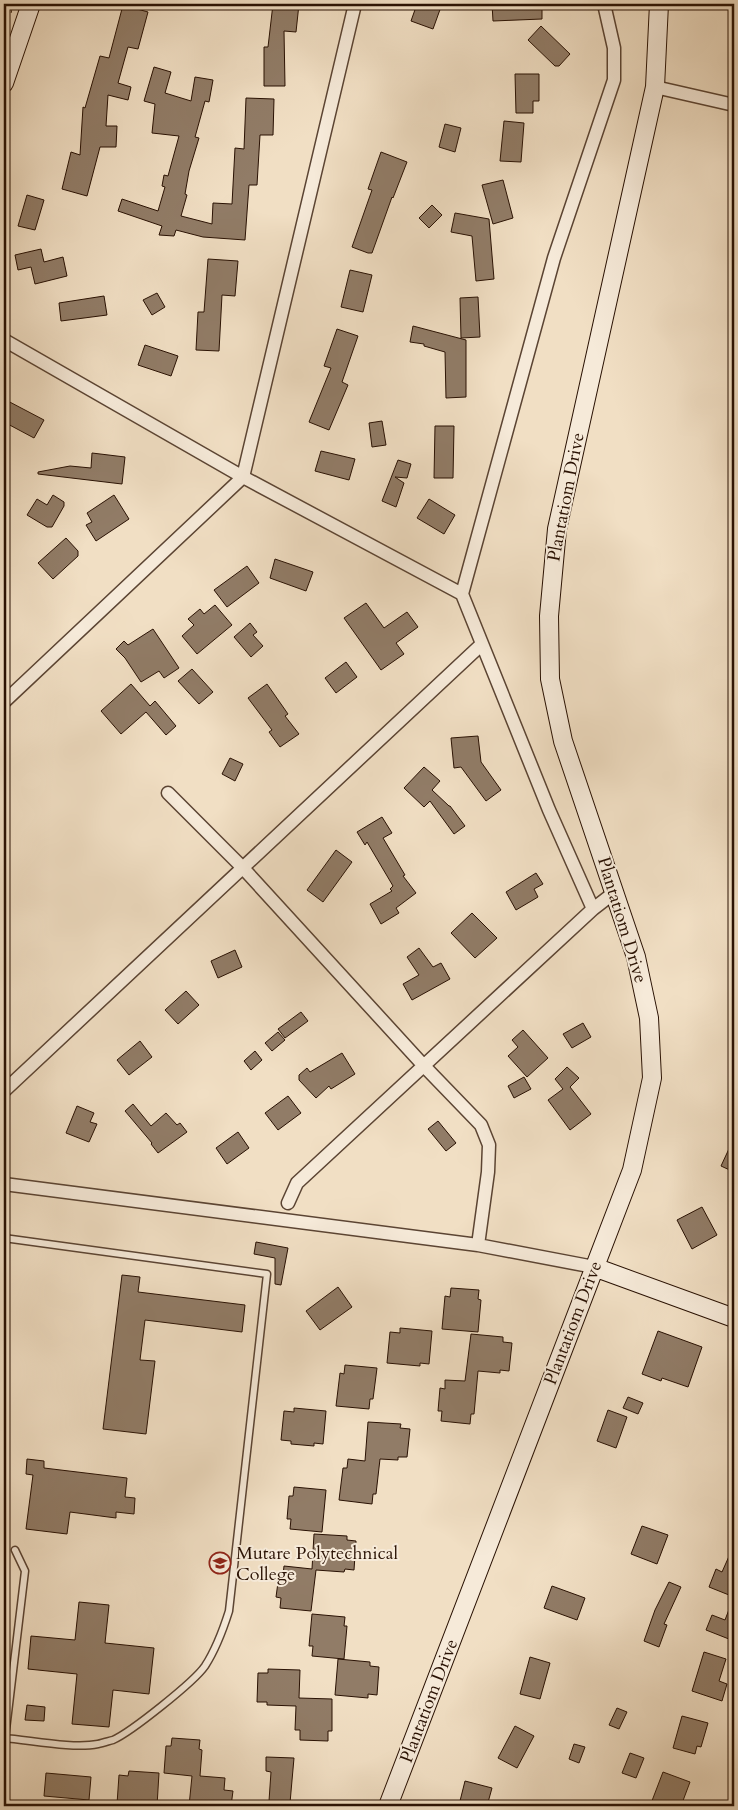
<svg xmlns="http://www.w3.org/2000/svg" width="738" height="1810" viewBox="0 0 738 1810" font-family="Cardo,serif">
	<rect width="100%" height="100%" fill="#f1dfc4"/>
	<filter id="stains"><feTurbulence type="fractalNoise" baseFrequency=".004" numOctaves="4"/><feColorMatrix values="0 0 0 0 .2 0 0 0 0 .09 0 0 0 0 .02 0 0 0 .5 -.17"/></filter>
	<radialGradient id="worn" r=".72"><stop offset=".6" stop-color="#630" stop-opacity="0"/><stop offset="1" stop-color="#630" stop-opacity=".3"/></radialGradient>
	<path fill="#917c67" stroke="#291103" d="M273,4H299L296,32L284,31L285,86H264V47H268Z
		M417,4H442L433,29L411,21Z
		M492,4H542V19L493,21Z
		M123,5L148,12L138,49L128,47L118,83L131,87L128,100L108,95L106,126H117L116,147H100L87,196L62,189L71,152L80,155L83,107L85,108L100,56L109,58Z
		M541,26L570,54L559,66H555L528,40Z
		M154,67L171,72L165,93L191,101L195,77L213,80L209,102L205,101L195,137L199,138L189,171L185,194L187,195L181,216L212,224L213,203L232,204L235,148L244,149L246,98L274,99L273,135H260L257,185H249L245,240L203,237L176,230L174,236L159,235L162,226L118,211L122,199L158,211L165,187L162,186L164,175L168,176L179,136L152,133L155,104L144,101Z
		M515,74H539V101H533V113H516Z
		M504,121L524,123L521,162L500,161Z
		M445,124L461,128L455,152L439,147Z
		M381,152L407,162L393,198L392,197L372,253H368L352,247L372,190L368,189Z
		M503,180L513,218L493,224L482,185Z
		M27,195L44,200L35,230L18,226Z
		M432,205L442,215L429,228L419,218Z
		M455,213L489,219L494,279L476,281L472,236L451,232Z
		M41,249L44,262L63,257L67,276L35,284L31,267L18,270L15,255Z
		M208,259L238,261L235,296L222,295L219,351L196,350L198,312H204Z
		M350,270L372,275L363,312L341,307Z
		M157,293L165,307L152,315L143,300Z
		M104,296L107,315L61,321L59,303Z
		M478,297L480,337L461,338L460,298Z
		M413,326L466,340V397L446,398L445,352L424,346V344L410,342Z
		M337,329L358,336L342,382L348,385L329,430L309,422L331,368L324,366Z
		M145,345L178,356L171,376L138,365Z
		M4,399L44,420L34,438L4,422Z
		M382,421L386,445L372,447L369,423Z
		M435,426H454L453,478H434Z
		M321,451L355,459L349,480L315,471Z
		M92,453L125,457L122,484L38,474V472L70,466L91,468Z
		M398,460L411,464L407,478L395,477L404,483L396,507L382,501Z
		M53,495L64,502V506L52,527H47L27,515L37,499L47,505Z
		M114,495L129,519L96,541L86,525L92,522L87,513Z
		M429,499L455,515L444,534L417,518Z
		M66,538L78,551V556L53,579L38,563Z
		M275,559L313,572L306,591L270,578Z
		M247,566L259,583L227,607L214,590Z
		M366,603L384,628L407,612L418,627L396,643L404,654L381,670L344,618Z
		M215,605L232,625L197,654L182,636L194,625L188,619L200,609L204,614Z
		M250,623L257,632L253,635L263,646L251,657L234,637Z
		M153,629L179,668L164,678L159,671L141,682L125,658L116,649L124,641L128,645Z
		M346,662L357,677L336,693L325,678Z
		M192,669L213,692L199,704L178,681Z
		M131,684L150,706L155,701L176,726L166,735L146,712L121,734L101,711Z
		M267,684L288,714L285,716L299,734L280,747L269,732L272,730L248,698Z
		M478,736L481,762L501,790L486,801L461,767L454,768L451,738Z
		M230,758L243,764L235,781L222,774Z
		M424,767L440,781L432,790L449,806H450L465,826L454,834L430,801L424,807L404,788Z
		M382,817L392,833L383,838L405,875L403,876L416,893L396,908L399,913L381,924L370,904L392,891L390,889L393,886L367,842L365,845L357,832Z
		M336,850L352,862L323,902L307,890Z
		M536,873L543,884L534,889L538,897L516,910L506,892Z
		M472,913L497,938L475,958L451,933Z
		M419,948L433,967L441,963L450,979L412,1000L403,984L419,975L407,957Z
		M235,950L242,967L218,978L211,961Z
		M186,991L199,1005L178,1024L165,1010Z
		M301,1012L308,1021L285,1038L278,1029Z
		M583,1023L591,1037L572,1048L563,1034Z
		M523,1030L548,1058L527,1077L508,1056L518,1047L512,1040Z
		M278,1032L285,1040L272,1051L265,1043Z
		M140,1041L152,1057L129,1075L117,1060Z
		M255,1051L262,1060L251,1070L244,1061Z
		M342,1053L355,1074L331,1089L329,1086L316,1098L299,1080V1075L307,1068L310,1072Z
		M567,1067L579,1078L570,1087L591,1114L570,1130L548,1100L563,1089L555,1079Z
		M524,1077L531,1089L514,1098L508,1086Z
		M288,1096L301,1113L278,1130L265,1113Z
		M133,1104L151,1126L166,1113L177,1125L180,1123L187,1132L158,1153L151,1144L152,1143L125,1111Z
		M77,1106L94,1113L90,1122L97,1124L89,1142L66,1133Z
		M438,1121L456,1143L446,1151L428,1129Z
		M238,1132L249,1148L227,1164L216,1148Z
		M734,1138V1172L721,1166Z
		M702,1207L717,1235L692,1249L677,1220Z
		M256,1242L288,1248L281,1285L275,1284V1258L254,1254Z
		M122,1275L140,1277L138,1292L245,1305L242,1332L145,1320L140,1360L155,1361L146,1434L103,1429Z
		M338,1287L352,1307L320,1330L306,1311Z
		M451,1288L479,1290L478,1299L481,1300L478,1332L442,1329L445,1296L450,1297Z
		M400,1328L432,1331L429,1364L420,1363V1366L387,1363L390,1332L400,1333Z
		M658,1331L702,1347L688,1387L662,1378L661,1381L642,1374Z
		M471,1334L503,1337V1342L512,1343L509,1371L500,1370V1373L478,1371L474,1414H471L470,1424L441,1421L442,1411H438L440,1388L445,1389V1380L465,1381Z
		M345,1365L377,1368L373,1399H370L369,1409L336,1406L340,1373L344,1374Z
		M628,1397L643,1403L638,1414L623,1408Z
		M294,1408L326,1411L323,1444L314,1443V1446L291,1444V1441L281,1440L284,1411L294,1412Z
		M608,1410L627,1417L616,1448L597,1441Z
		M368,1422L401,1424L400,1428L410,1429L407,1457H398V1460L380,1459L376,1494H373L372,1504L339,1500L343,1468H347L348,1459L365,1461Z
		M27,1459L44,1461V1468L127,1478L125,1497L135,1498L134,1514L116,1512V1518L70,1512L67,1534L26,1529L33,1475L26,1474Z
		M294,1487L326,1490L322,1532L290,1529L291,1519H287L289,1496H293Z
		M642,1526L668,1535L657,1564L631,1554Z
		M314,1534L347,1536V1540L356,1541L354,1570L345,1569L344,1572L316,1570L311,1611L280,1608L281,1598L276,1597L279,1575H283L284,1566L312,1569Z
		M734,1545V1597L709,1587L716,1569L722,1572Z
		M669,1582L681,1587L664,1624L667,1625L659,1647L644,1641L655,1610Z
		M552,1586L585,1598L577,1620L544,1608Z
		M733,1599H734V1641L706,1630L712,1615L725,1620Z
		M79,1602L109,1605L105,1643L154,1648L149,1694L113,1690L109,1727L72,1724L77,1674L28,1669L31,1636L75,1640Z
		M312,1614L345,1617L344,1626H347L344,1659L312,1656L313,1646H309Z
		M704,1652L726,1659L719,1681L727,1684L722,1701L692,1691Z
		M530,1657L550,1663L540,1699L520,1694Z
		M338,1659L370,1662V1666L379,1667L377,1695L368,1694V1698L335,1695Z
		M268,1669L300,1670L299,1698L332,1699V1731H328V1741L300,1740V1730H295L296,1706L267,1705V1702H257L258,1673H268Z
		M27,1705L45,1707L44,1721L25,1720Z
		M617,1708L627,1712L619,1729L609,1725Z
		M682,1716L708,1723L701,1747L697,1746L695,1754L673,1748Z
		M515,1726L534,1736L517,1768L498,1758Z
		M172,1738L200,1740L199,1749L202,1750L200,1776L225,1778L224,1790L233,1791L231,1806H189L192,1776L164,1773L166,1746H171Z
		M574,1744L585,1747L579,1763L569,1759Z
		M630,1753L644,1758L636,1778L622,1773Z
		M266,1757L294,1758L290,1803L269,1801L271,1772L266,1771Z
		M129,1771L159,1773L157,1806H127V1804H117L119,1775L128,1776Z
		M663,1772L690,1782L681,1806H650Z
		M46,1773L91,1777L89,1800L44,1796Z
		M465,1781L492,1788L487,1806L460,1801Z"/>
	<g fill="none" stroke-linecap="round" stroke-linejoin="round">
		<g stroke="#5b4433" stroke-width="9">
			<path id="lane" d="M4,1238L267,1274L229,1611C223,1630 216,1649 205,1666C194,1682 131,1732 113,1740C109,1741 103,1743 98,1744C73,1749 30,1740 4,1738
				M5,1738L25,1571L15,1550"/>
		</g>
		<g stroke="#5b4433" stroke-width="15">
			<path id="street" d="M604,4L614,48V80L554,258L462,594L549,810L593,909L615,892
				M655,87L734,105
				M4,340L243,477L462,594
				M4,702L243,477L355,4
				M168,793L243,868L424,1066L481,1125L489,1145L488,1172L478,1245
				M4,1091L482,644
				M4,1184L478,1245L594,1267
				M288,1203L297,1183L593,909"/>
		</g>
		<g stroke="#291103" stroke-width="20">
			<path id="secondary" d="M4,83L31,4
				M594,1267L734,1318
				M388,1806L632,1170L652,1078L649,1018L636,957L563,741L550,679L549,616L557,529L655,87L659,4"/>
		</g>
		<path stroke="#291103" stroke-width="2.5" stroke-dasharray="1 2.5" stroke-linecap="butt" d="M4,10L13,12"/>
		<use href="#lane" stroke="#f6ead9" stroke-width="6"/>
		<use href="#street" stroke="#f6ead9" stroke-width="12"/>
		<use href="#secondary" stroke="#f6ead9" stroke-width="18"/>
	</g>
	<defs>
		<g id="university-ring" transform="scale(1.125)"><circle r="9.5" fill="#f6ead9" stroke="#8f2418" stroke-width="1.5"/><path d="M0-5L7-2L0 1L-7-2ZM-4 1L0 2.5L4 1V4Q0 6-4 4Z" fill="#8f2418"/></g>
	</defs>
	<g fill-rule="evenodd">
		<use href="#university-ring" x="220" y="1563"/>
	</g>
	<g text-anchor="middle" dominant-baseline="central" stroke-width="4" stroke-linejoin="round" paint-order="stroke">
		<g font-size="18" fill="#291103" stroke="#f6ead9">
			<text transform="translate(566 497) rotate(-79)">Plantatiom Drive</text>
			<text transform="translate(622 920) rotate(73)">Plantatiom Drive</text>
			<text transform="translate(573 1323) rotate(-69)">Plantatiom Drive</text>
			<text transform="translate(429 1701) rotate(-69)">Plantatiom Drive</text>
		</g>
		<g font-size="18" fill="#291103" stroke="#f6ead9" text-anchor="start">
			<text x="236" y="1553">Mutare Polytechnical<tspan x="236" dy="21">College</tspan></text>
		</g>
	</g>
	<rect width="738" height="1810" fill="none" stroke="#f1dfc4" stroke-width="20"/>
	<rect x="5" y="5" width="728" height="1800" fill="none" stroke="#291103" stroke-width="2.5"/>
	<rect x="10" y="10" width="718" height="1790" fill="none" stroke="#291103"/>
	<rect width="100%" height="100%" filter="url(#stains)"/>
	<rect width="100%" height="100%" fill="url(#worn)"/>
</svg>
